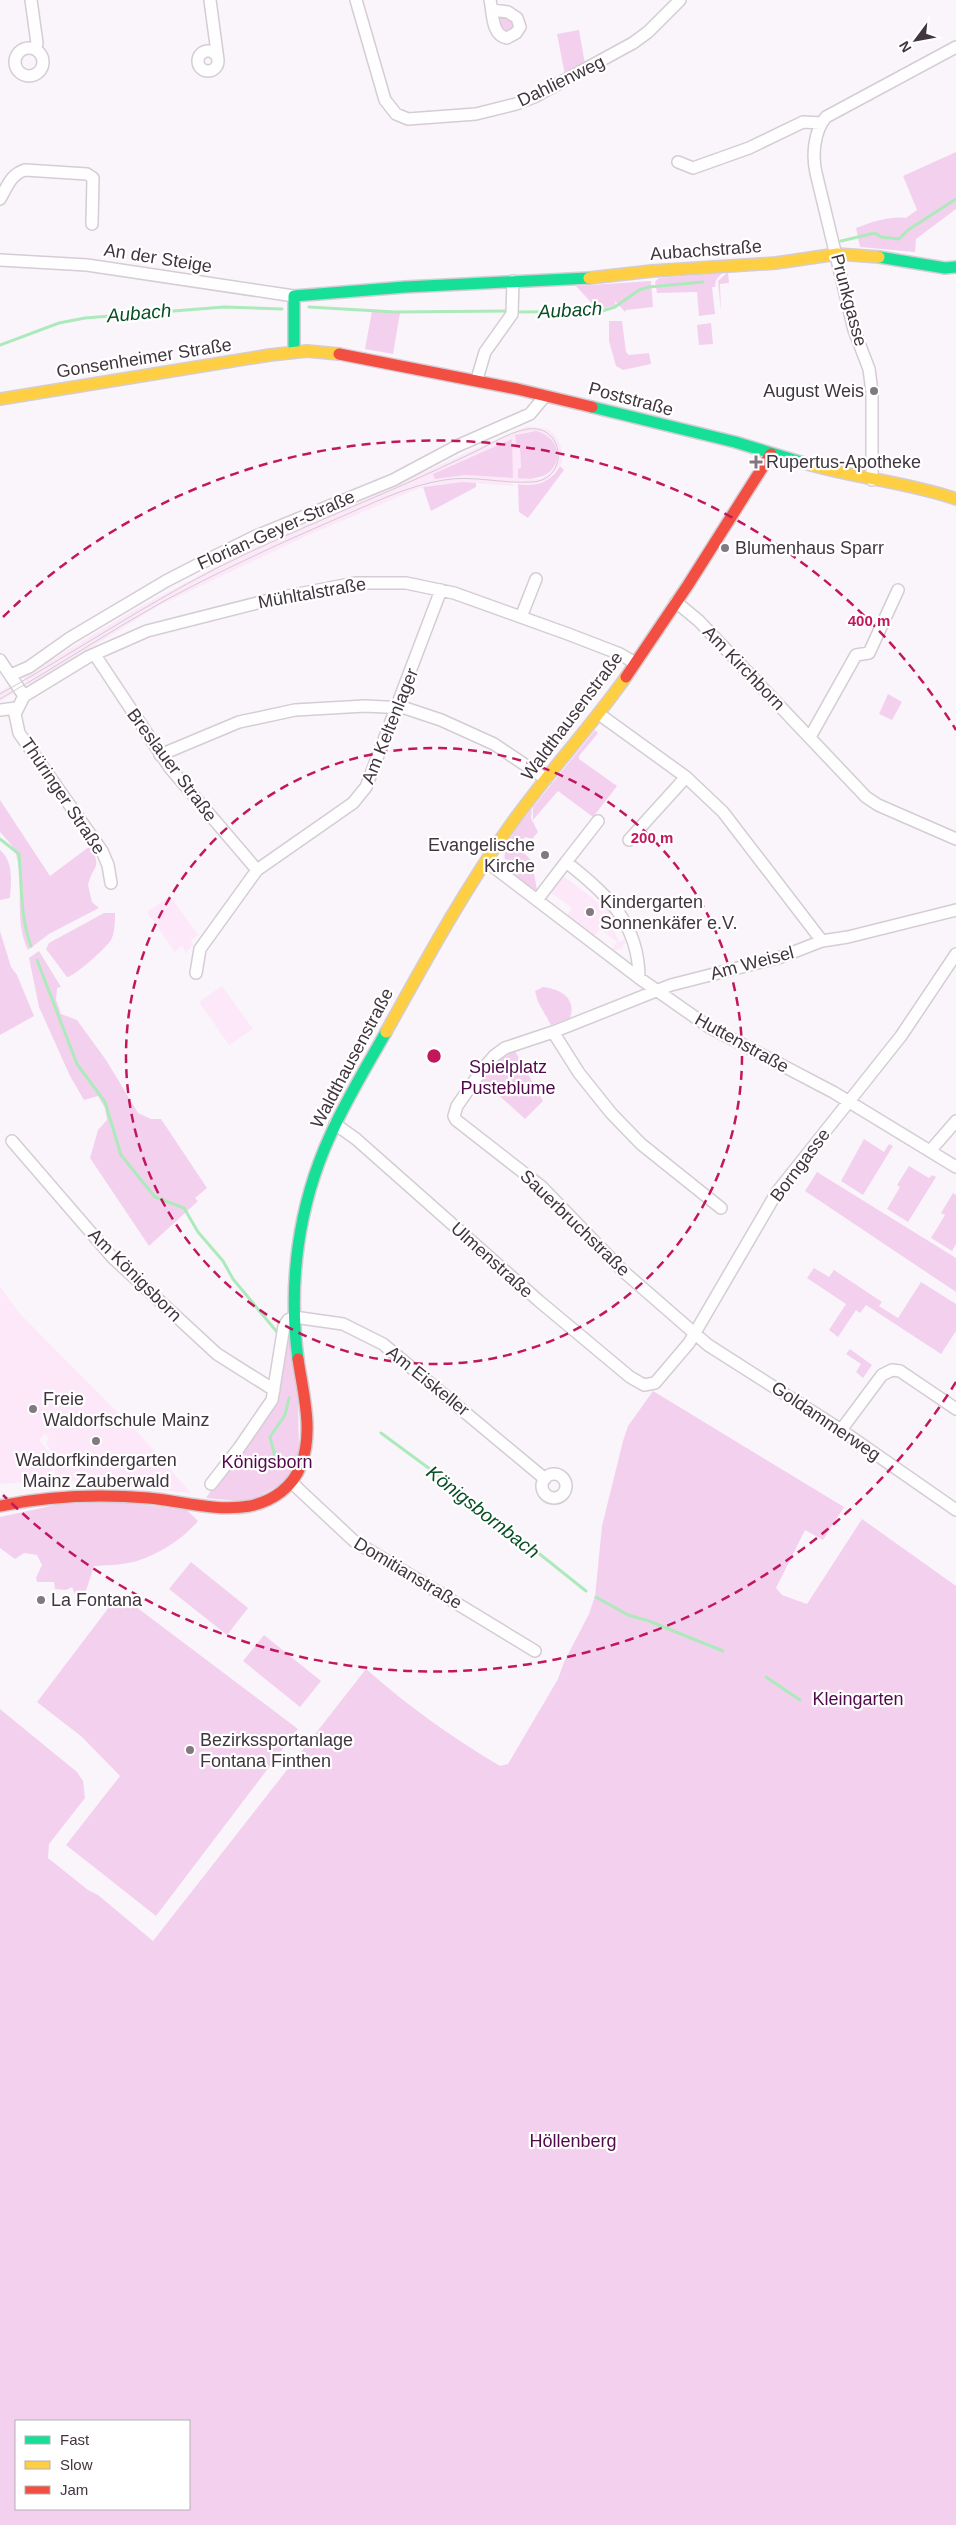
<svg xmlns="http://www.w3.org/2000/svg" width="956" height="2525" viewBox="0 0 956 2525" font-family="Helvetica,sans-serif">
	<rect width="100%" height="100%" fill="#faf5fa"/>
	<path fill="#fce8f9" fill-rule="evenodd" d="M527,426L547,429L555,435L561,446L562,463L547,481L531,485L513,482V486L462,482L426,486L412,491L304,537L158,606L29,686L23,677L134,610L244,552ZM527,432H540L543,478L538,479H525L521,469L520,448L515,435ZM469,457L470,459L512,478L465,475L435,479Z
		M10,686L14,693L0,701V691Z
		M562,875L616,916L609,919L619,942L627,938L622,948L613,951L612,949L617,942L600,929L594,936L567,915L572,908L549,891Z
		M170,896L198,935L191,940L193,945L186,953L182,946L175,952L147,912Z
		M222,986L253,1029L229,1045L199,1002Z
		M0,1287L20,1314L139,1434L191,1493L55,1479V1458L46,1443L49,1438L45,1434L39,1440L49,1452L52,1467L51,1480L0,1484Z"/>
	<path fill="#f4d0ef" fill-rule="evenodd" d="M499 24a7 7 0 1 1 14 0a7 7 0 1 1-14 0Z
		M579,30L585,64L565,75L557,34Z
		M956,152V209L916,239L915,252L860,247L856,228C873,222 888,216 906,218L917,210L903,176Z
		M728,272L729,283L720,284L721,312L718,281Z
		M722,273L716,280L715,287H712L715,314L699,316L697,292L657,293L655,282L659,278Z
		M651,281L653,307L626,310L625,312L614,300L616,305L598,310L576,286Z
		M372,311L400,313L393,354L365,349Z
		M609,321H622L626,352L629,355L649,353L651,364L623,370L616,366L609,341Z
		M711,323L713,344L699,345L697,325Z
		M536,431C569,439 564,485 518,478V469L521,468L520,448H517L515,435Z
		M512,439L513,478L465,475L435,479L433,474Z
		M560,466L564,470L528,518L519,512L518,484C537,487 550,483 560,466Z
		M462,482L476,483V487L431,511L423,487Z
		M888,694L902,702L892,720L879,714Z
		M595,730L598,733L579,756V759L617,786L593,817L558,791L533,820V807Z
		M0,800L50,876L90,846C103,869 93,864 88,885L92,902L99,908L49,934L28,950C13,919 25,886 16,854C13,845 6,839 0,832Z
		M532,808L531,818L538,832L532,839L525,837L522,841L525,846L524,853L534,863L533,868L537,890C528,889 523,883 517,878C488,856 517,829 532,808Z
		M0,850C14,862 11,881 10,898L0,900Z
		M104,913H115C115,922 115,932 111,940C107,947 74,977 67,977L46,949L49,943Z
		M0,931L11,967L17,975L34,1016L0,1035Z
		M39,951L61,987L57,988L56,1000L61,1014L77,1020L106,1060L138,1113L151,1119H161L207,1188L195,1198L198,1201L149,1246L90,1158L98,1130L107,1120L105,1108L98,1096L84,1100L70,1076L39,1007L29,958Z
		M543,987C560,989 577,998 570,1018L551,1025L538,1002L535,991Z
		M515,1051L543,1101L525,1119L482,1080L498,1060Z
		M864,1139L884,1152L889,1144L893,1146L863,1195L841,1181Z
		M909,1166L929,1178L932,1175L936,1177L908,1222L887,1209L900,1187L897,1185Z
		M817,1172L956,1258V1292L805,1191Z
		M953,1193L956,1195V1244L952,1251L931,1238L945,1215L941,1213Z
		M814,1268L829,1277L834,1270L882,1302L879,1306L898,1318L921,1282L956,1304V1331L941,1354L866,1305L860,1313L856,1310L838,1337L829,1330L846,1304L807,1278Z
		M288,1329L298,1398L299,1452L285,1482L249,1502L206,1498L215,1484L220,1482L257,1430Z
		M850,1349L872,1365L863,1378L856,1372L861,1364L846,1354Z
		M653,1391L844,1507L823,1540L805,1530L776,1588L782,1595L807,1604L862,1519L956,1586V2525H0V1709L77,1772L83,1781L85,1798L49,1844L48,1858L88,1890L98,1895L153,1941L366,1669C408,1706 451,1737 500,1766L508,1764L558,1679L564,1662L589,1614L595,1596L602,1526L623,1441L628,1426ZM16,2421H189V2509H16Z
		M121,1502L187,1510L198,1521C183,1539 159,1554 137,1561C124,1565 108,1565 94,1566L85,1594H75L72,1587L66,1590L55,1589L54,1582H37L36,1578L42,1565L37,1555L24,1553L15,1559L0,1548V1517L60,1504Z
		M191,1562L248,1608L227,1635L169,1589Z
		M119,1594L298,1729L156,1916L66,1845L120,1776L82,1737L37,1702Z
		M264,1635L321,1681L300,1707L243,1661Z"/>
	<path fill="#aceabc" d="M258.5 1462a5.5 5.5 0 1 1 11 0a5.5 5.5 0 1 1-11 0Z"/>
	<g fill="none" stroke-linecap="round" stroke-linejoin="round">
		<path stroke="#aceabc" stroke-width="3" d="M841,241L875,233L881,237L899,239L908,230L956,199
			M309,307L395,312L507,311
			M520,312L602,311L615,307L639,290L649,287L703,282
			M0,345L59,323L85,318L224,307L282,309
			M0,839L19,854C22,886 20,916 31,946
			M37,960L77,1064L105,1102L121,1155L155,1197L184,1208L198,1232L223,1261L233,1279L277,1332
			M381,1433L472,1500L586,1591
			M261,1466L263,1462L272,1461L275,1456L270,1437L285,1415L289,1398
			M596,1597L628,1615L649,1621L723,1651
			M766,1677L800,1700"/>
		<g stroke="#d4cdd3" stroke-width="14">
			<path id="street" d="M31,0L37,43L36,50
				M210,0L218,60
				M356,0L385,100L396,114L408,119L476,114L516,104L534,97L633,43L648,32L680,0
				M490,0C493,12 491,35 507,38L516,33L520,27L517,18L508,12L492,10
				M15 62a14 14 0 1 1 28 0a14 14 0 1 1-28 0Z
				M198 61a10 10 0 1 1 20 0a10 10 0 1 1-20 0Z
				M678,162L693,168L749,148L803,122L821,123
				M0,199C7,187 11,174 25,170L87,174L93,178L92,224
				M0,260L87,265L294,296
				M477,379L485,352L512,314L513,281
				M872,480V392L869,369L854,330L816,173C812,155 814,131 826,117L956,47
				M676,602L699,621L866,797L878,805L956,839
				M521,617L536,579
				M95,655L170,768L257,870
				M0,660L24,696
				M11,675L29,667L70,638L166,581L199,564L256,536L393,480L457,446L530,414L545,396
				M0,710L16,708
				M599,714L686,777L723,812L822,941
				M810,737L856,655L869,653L898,590
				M160,755L239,722L295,710L365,706L405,708L441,720L494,744L546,779
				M629,840L686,777
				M487,862L639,978L709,1027L833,1092L956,1167
				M566,862L598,821
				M111,883L108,865L102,851L19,733L15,714L24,696L88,657L147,631L277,598L355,583H406L454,593L568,634L620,654L635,663
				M537,900L566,862C606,893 639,923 639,978
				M956,910L848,937L822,941L781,957L671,985L553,1032L505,1048L494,1056L482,1070L457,1106L454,1116L456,1120L542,1187L623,1271L708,1345L841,1430L956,1510
				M196,973L200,949L257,870L353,803L366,787L441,590
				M553,1032L579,1073L611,1113L641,1144L721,1208
				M335,1124L356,1139L539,1301L630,1377L644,1385L655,1383L689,1343L777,1192L901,1036L956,954
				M12,1141L112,1257L217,1354L274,1390
				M930,1151L956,1121
				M841,1430L882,1375L892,1370L900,1371L956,1409
				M542 1486a12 12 0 1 1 24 0a12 12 0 1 1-24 0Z
				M291,1482L354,1541L535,1651
				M211,1484L239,1448L272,1400L284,1326L288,1320L294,1317L343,1324L383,1344L545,1479"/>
		</g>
		<g stroke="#d4cdd3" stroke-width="14">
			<path id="fast" d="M879,257L945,268L956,267
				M294,352V296L405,287L589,278
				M592,407L735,442L804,463
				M298,1359C288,1284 298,1206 330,1136C346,1100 367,1066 386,1032"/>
		</g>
		<g stroke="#d4cdd3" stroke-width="14">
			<path id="slow" d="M589,278L652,271L776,263L837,254L879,257
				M0,399L270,355L307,351L339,354
				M804,463C854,478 907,482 956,499
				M386,1032C425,962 463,892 509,827C546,775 589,729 626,677"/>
		</g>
		<g stroke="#d4cdd3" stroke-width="14">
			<path id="jam" d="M339,354L517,389L592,407
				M626,677L688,585L771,454
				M0,1506C49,1496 98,1494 148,1498C181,1501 216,1512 250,1506C273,1501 293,1487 301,1465C314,1432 303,1393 298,1359"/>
		</g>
		<use href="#street" stroke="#fefefe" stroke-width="11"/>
		<use href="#fast" stroke="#16e098" stroke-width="11"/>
		<use href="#slow" stroke="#ffcf43" stroke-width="11"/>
		<use href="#jam" stroke="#f24e42" stroke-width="11"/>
		<path stroke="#d0cdcf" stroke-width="1" d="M0,694C72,654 141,607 215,569C298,527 386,495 470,454C488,446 508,432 528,429C565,424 570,480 532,482C502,484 474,475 444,480C406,486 371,504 336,519C278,544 220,571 164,601C108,632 55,668 0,699"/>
	</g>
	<g fill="none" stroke="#c2185b" stroke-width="2.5" stroke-dasharray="9 6">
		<circle cx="434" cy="1056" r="308"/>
		<path d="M956 1382A615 615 0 0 1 3 1495M3 617A615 615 0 0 1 956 730"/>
	</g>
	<g fill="#827980" stroke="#fff" stroke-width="2">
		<circle cx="874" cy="391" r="5"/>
		<path d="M753.5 454.5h5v5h5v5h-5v5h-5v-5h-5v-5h5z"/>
		<circle cx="725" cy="548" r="5"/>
		<circle cx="545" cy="855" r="5"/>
		<circle cx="590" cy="912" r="5"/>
		<circle cx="33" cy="1409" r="5"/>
		<circle cx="96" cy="1441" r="5"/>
		<circle cx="41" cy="1600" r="5"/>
		<circle cx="190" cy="1750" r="5"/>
	</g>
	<g text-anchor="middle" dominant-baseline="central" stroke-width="4.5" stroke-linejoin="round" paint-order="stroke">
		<g font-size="18" fill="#41363f" stroke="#fff">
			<text transform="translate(561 81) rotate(-26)">Dahlienweg</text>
			<text transform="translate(706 250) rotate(-4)">Aubachstraße</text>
			<text transform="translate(158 258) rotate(9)">An der Steige</text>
			<text transform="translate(849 300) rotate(75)">Prunkgasse</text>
			<text transform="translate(144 358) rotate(-9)">Gonsenheimer Straße</text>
			<text transform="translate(631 399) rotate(15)">Poststraße</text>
			<text transform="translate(276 530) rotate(-24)">Florian-Geyer-Straße</text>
			<text transform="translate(312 593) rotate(-10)">Mühltalstraße</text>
			<text transform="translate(744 668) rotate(46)">Am Kirchborn</text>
			<text transform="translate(572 716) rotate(-53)">Waldthausenstraße</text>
			<text transform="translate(390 726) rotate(-68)">Am Keltenlager</text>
			<text transform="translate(172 765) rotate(53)">Breslauer Straße</text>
			<text transform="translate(63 796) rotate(56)">Thüringer Straße</text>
			<text transform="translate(752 963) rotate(-15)">Am Weisel</text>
			<text transform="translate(742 1043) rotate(29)">Huttenstraße</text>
			<text transform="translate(352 1058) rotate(-62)">Waldthausenstraße</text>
			<text transform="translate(800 1165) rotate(-53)">Borngasse</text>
			<text transform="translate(575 1223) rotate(44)">Sauerbruchstraße</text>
			<text transform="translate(492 1260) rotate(42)">Ulmenstraße</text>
			<text transform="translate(135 1275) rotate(45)">Am Königsborn</text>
			<text transform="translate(428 1381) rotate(39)">Am Eiskeller</text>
			<text transform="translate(826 1421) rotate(34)">Goldammerweg</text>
			<text transform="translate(408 1573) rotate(31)">Domitianstraße</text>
		</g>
		<g font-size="18" fill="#41363f" stroke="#fff" text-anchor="start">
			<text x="864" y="391" text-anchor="end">August Weis</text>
			<text x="766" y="462">Rupertus-Apotheke</text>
			<text x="735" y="548">Blumenhaus Sparr</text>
			<text x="535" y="845" text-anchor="end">Evangelische<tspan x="535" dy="21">Kirche</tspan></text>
			<text x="600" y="902">Kindergarten<tspan x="600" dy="21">Sonnenkäfer e.V.</tspan></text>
			<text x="43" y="1399">Freie<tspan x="43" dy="21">Waldorfschule Mainz</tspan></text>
			<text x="96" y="1460" text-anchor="middle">Waldorfkindergarten<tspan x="96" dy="21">Mainz Zauberwald</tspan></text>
			<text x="51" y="1600">La Fontana</text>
			<text x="200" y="1740">Bezirkssportanlage<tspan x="200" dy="21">Fontana Finthen</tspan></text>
		</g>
		<g font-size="18" fill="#51094b" stroke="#fff">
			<text x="508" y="1067">Spielplatz<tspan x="508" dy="21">Pusteblume</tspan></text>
			<text x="267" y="1462">Königsborn</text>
			<text x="858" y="1699">Kleingarten</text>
			<text x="573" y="2141">Höllenberg</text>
		</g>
		<g font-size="19" font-style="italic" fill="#084e25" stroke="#fff">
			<text transform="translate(570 310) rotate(-3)">Aubach</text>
			<text transform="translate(139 313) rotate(-5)">Aubach</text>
			<text transform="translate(483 1512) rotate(38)">Königsbornbach</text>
		</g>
	</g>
	<circle cx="434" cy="1056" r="8" fill="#c2185b" stroke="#fff" stroke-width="2.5"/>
	<g font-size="15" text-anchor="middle" font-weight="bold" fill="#c2185b" stroke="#fff" stroke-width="4.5" stroke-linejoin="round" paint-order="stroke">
		<text x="869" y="626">400 m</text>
		<text x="652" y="843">200 m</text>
	</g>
	<rect x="15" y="2420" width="175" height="90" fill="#ffffff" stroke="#b3afb2"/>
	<rect x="25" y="2436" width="25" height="8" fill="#16e098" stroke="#b3afb2"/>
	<text x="60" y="2445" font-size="15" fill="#41363f">Fast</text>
	<rect x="25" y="2461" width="25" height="8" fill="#ffcf43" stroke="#b3afb2"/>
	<text x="60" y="2470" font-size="15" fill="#41363f">Slow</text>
	<rect x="25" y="2486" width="25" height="8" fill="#f24e42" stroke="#b3afb2"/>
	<text x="60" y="2495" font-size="15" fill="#41363f">Jam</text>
	<g transform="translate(916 40) rotate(238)" stroke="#ffffff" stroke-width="4" paint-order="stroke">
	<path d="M0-4L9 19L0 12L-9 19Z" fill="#41363f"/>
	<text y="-8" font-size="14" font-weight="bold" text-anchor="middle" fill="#41363f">N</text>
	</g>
</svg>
